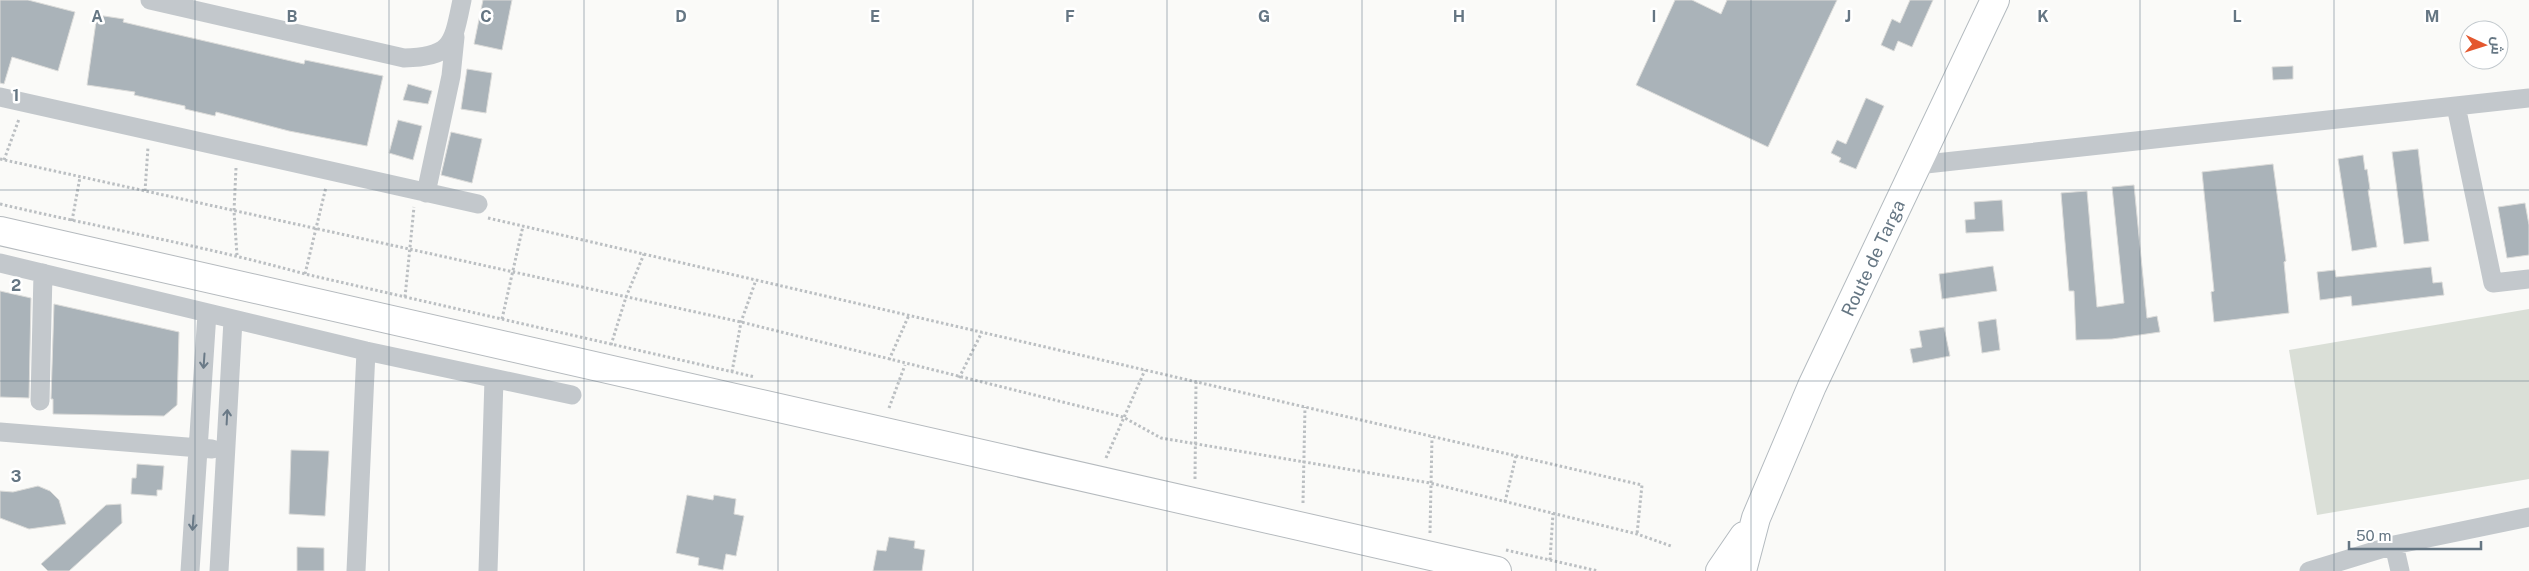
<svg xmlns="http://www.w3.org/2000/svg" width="2529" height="571" viewBox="0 0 2529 571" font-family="'Public Sans',Cairo,sans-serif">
	<rect width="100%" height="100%" fill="#fafaf8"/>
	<path fill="#dadfd7" d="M2529,309V479L2317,515L2289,350Z"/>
	<path fill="#aab3b9" stroke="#dcdcda" d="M0,0H28L75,12L58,71L12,57L4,84L0,83Z
		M483,0H512L502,50L474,44Z
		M1675,0H1692L1721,14L1727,0H1837L1768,147L1636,85Z
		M1910,0H1933L1912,47L1898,41L1894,51L1881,45L1892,19L1900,23Z
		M97,15L124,19L123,22L304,64L305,60L383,76L367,146L289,131L216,112L215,116L185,109V106L134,95L135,92L87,85Z
		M2293,66V79L2273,80L2272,67Z
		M467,69L492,73L486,113L461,109Z
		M408,84L432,91L428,104L403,100Z
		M1866,98L1884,106L1856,169L1839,162L1841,158L1831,153L1837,140L1846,144Z
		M398,120L422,126L413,160L389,153Z
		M451,132L482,139L472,183L441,175Z
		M2418,149L2429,241L2404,244L2392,152Z
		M2363,155L2365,170L2367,169L2370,189L2368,190L2377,247L2352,251L2338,159Z
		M2273,164L2286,261L2284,262L2289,313L2214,322L2211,292L2214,291L2202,172Z
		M2134,185L2147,318L2157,316L2160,332L2112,339L2076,340L2074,291H2069L2061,193L2087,191L2097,307L2124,303L2112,187Z
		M2002,200L2004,231L1966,233L1965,220L1975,219L1974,202Z
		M2525,203L2529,225V255L2507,258L2498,207Z
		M1993,266L1997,291L1942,299L1939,274Z
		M2431,267L2433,283L2442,282L2444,295L2352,306L2351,296L2320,300L2317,272L2335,270L2336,277Z
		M0,291L31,298L29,398L0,397Z
		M54,304L179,332L177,405L164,416L53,414V399H51Z
		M1996,319L2000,350L1982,353L1978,322Z
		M1944,327L1950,356L1913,363L1910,349L1922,347L1919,331Z
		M291,450L329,451L325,516L289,514Z
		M137,464L164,466L162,490H157V496L131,494L132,478H136Z
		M38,486L50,491L59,500L66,524L29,529L0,518V491L13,492Z
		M687,495L713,500L714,495L736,499L734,514L744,516L736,556L726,554L723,570L698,565L699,558L676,553Z
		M121,504L122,523L69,571H48L41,564L106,505Z
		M889,537L915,541L914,548L925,550L922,571H873L877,550L886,551Z
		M297,547L324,548V571H297Z"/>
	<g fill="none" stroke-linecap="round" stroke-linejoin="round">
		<g stroke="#b3babf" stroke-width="30">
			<path id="secondary" d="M1720,571L1744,536
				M1742,571L1756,518L1812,386L1995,0"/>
		</g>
		<g stroke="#b5babe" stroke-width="30">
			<path id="primary" d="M0,231L1497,571"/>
		</g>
		<path stroke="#bbbfc2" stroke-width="3" stroke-dasharray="2.5 2.5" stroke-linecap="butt" d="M0,159L741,322L1123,417L1161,438L1430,483L1637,534L1671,546
			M4,160L19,119
			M236,168L234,211L237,255
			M145,191L148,147
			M0,204C102,228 205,246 305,274L755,377
			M488,218L1642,485L1637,534
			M72,221L80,177
			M305,274L326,187
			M405,297L414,207
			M502,319L523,226
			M611,345L626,297L644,254
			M889,360L909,315
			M732,372L741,322L756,280
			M959,378L982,332
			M889,408L905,365
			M1106,458L1145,370
			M1195,479L1196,382
			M1505,502L1516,456
			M1303,503L1305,407
			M1430,533L1432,437
			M1506,550L1598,571
			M1550,560L1553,513"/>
		<path stroke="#c3c8cc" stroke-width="19" d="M150,0L404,58C453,57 453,43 462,0
			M0,97L478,204
			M2456,106L2493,283L2529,279
			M1917,165L2529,98
			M426,193L451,76L455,37
			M0,263L366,351L572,395
			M40,401L43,273
			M0,432L212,449
			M2394,545L2400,571
			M190,571L207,313
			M219,571L233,320
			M356,571L366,351
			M488,571L494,379
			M2309,571L2394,545L2529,517"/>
		<use href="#secondary" stroke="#fff" stroke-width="28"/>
		<use href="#primary" stroke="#fff" stroke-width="28"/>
	</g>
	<defs><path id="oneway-shaft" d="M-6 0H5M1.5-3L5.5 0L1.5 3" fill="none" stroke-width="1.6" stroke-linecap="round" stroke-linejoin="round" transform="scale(1.25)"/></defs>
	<g stroke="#6a7a87">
		<use href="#oneway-shaft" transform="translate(204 361) rotate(94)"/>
		<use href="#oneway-shaft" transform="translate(227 417) rotate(-87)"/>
		<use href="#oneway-shaft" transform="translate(193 523) rotate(94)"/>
	</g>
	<path fill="none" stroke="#657683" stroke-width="1" stroke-opacity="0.55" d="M195,0V571M389,0V571M584,0V571M778,0V571M973,0V571M1167,0V571M1362,0V571M1556,0V571M1751,0V571M1945,0V571M2140,0V571M2334,0V571M0,190H2529M0,381H2529"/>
	<g text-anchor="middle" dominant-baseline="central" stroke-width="5" stroke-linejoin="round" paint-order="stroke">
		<g font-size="18" fill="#657683" stroke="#fff">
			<text transform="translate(1873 258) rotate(-65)">Route de Targa</text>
		</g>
	</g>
	<g font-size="16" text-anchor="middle" font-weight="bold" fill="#657683" stroke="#fff" stroke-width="5" stroke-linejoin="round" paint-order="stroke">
		<text x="97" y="22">A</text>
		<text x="292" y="22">B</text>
		<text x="486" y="22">C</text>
		<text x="681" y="22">D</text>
		<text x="875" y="22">E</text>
		<text x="1070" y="22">F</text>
		<text x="1264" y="22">G</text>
		<text x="1459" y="22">H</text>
		<text x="1654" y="22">I</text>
		<text x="1848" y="22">J</text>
		<text x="2043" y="22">K</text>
		<text x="2237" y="22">L</text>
		<text x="2432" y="22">M</text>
		<text x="16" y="101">1</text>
		<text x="16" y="291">2</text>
		<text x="16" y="482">3</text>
	</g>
	<g transform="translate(2484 45) rotate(94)"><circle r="24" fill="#ffffff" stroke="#c1c8cd"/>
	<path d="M0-4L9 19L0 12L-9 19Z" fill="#e4572e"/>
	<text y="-8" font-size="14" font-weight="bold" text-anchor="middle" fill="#657683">ش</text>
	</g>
	<path d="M2349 541v8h132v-8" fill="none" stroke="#657683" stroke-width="2.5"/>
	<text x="2356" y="541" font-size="15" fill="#657683" stroke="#ffffff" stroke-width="4" paint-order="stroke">50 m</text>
</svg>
